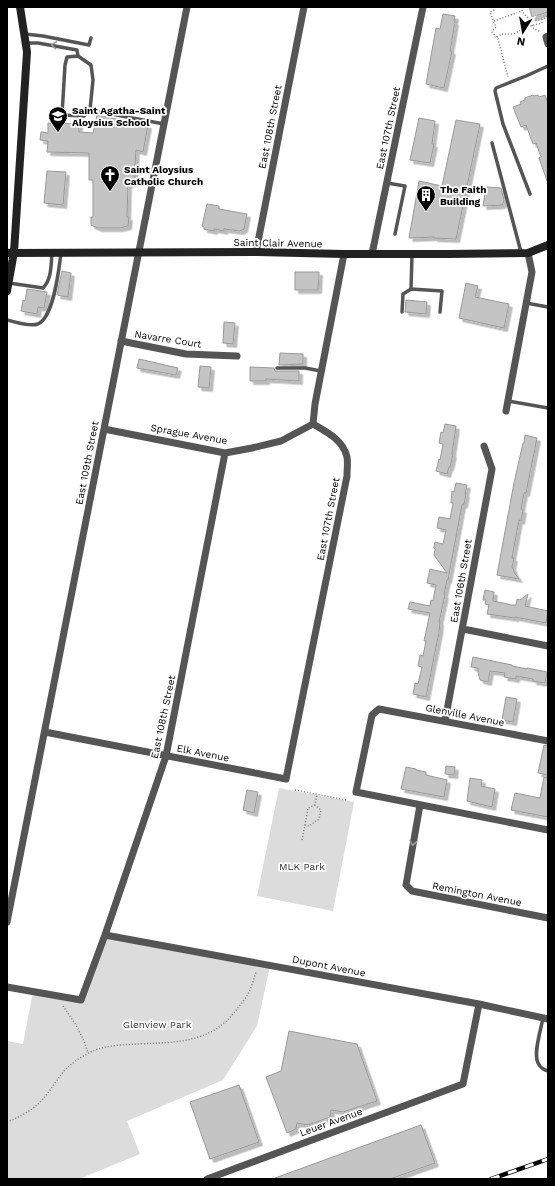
<svg xmlns="http://www.w3.org/2000/svg" width="555" height="1186" viewBox="0 0 555 1186" font-family="'Work Sans',sans-serif">
	<defs>
		<filter id="shadow"><feDropShadow dx="3.5" dy="3.5" stdDeviation="0" flood-color="#0004"/></filter>
	</defs>
	<rect width="100%" height="100%" fill="#fff"/>
	<path fill="#dcdcdc" d="M279,788L354,802L333,911L257,896Z
		M105,935L270,966L257,1026L223,1080L127,1121L140,1154L79,1179H7V1041L23,1044L33,992L82,1000Z"/>
	<path fill="#c4c4c4" stroke="#999" filter="url(#shadow)" d="M529,7H548V12L532,17Z
		M443,14L455,16L454,21L455,22L450,51H452L444,88L426,84L436,28L440,29Z
		M533,95L534,96L538,95L539,97L545,95L548,103L547,181L539,158L541,157L536,143L533,144L526,125L521,127L513,107L521,104L520,102L525,100V98Z
		M97,115L148,125L143,152L136,150L134,180H130V184H128L127,217H129L128,226L120,228H98L91,225V217H93V180H89V153L47,152L48,141L40,140L41,132L48,133V123L79,124V132L93,133Z
		M419,118L435,121L432,144H434L430,163L410,160Z
		M456,120L480,124L456,239L434,238V237L409,238L419,181L442,186Z
		M47,171L66,172L63,205L44,203Z
		M486,187L501,188L504,201L502,205L483,206Z
		M207,204L219,206V209L247,214L244,229L240,231L224,229V231L214,229V231L204,229V227L202,226Z
		M62,271L71,273L68,297L57,295Z
		M295,272H319L318,290H295Z
		M466,283L478,286L475,297L509,304L504,328L459,318Z
		M27,289L47,292L44,308L38,307L37,314L21,311L23,300L25,301Z
		M406,300L427,302L426,314L405,312Z
		M224,322L235,323L233,344L223,343Z
		M280,353L303,354V364L279,365Z
		M139,359L178,368L176,375L137,368Z
		M200,366L211,367L209,388L198,387Z
		M250,367L274,368L275,371H299V381L266,379V381H250Z
		M445,424L456,426L452,454H453L450,467H449L447,474L436,471L439,459L440,460L443,444L439,443L441,432L443,433Z
		M525,435L537,438L526,493H524L521,509L523,510L521,521L519,520L512,558H514L512,567L514,570V572L519,579L497,575L514,483L523,443H524Z
		M456,483L467,485L465,494H466L464,504L462,505L448,580H447L444,594L445,595L439,622H440L439,632L426,697L413,694L415,683L418,684L422,667L418,666L420,655L423,656L426,641H424L430,613L408,609L410,602L430,606L431,600L433,601L436,585L427,583L430,569L447,573L434,555L435,549L434,548L435,542L443,544L446,530L437,528L439,517L450,519L453,503H451L452,491L454,492Z
		M485,590L494,592L493,601L512,605H516L517,599L520,600L528,594L525,606L548,611L546,623L515,617V618L487,614L489,605L485,604L486,600H483Z
		M473,657L512,665V666L527,669V668L547,672L545,683L533,681V679L516,676V679L504,677L505,673L490,671L488,682L480,680L478,672V668L471,667Z
		M506,697L517,699L513,722L502,720Z
		M544,745L548,746V775L538,773Z
		M446,766L455,767L454,775L445,774Z
		M406,767L416,769V770L426,772V775L447,780L444,797L401,789Z
		M544,777L548,778V817L511,810L515,793L540,798Z
		M470,778L482,780L481,786L495,789L492,807L467,801Z
		M247,790L258,792L254,813L243,810Z
		M289,1031L357,1044L377,1101L343,1112L331,1110L330,1117L308,1125L297,1123L296,1129L287,1133L266,1077L281,1071Z
		M239,1085L259,1142L210,1159L190,1102Z
		M421,1125L435,1163L390,1179H275V1178Z"/>
	<g fill="none" stroke-linecap="round" stroke-linejoin="round">
		<path stroke="#777" stroke-width="1.5" stroke-dasharray="1 2" stroke-linecap="butt" d="M495,7L494,10L490,12L496,27L492,32L498,39L508,77
			M521,7C525,21 537,24 548,16
			M494,21L522,11
			M532,25L534,29L539,31
			M497,37L502,34H513L530,26L542,23V19
			M7,144H9
			M295,790L346,800
			M305,825L308,808L315,805
			M302,840L305,825L309,826L319,819L321,810L315,805L317,794
			M63,1006L76,1025L84,1041L88,1053
			M7,1122C20,1117 33,1110 43,1099C51,1090 57,1079 65,1070C71,1064 79,1058 87,1054C102,1045 121,1045 137,1044C177,1042 211,1044 237,1009C241,1004 246,998 249,992C252,986 254,978 256,972"/>
		<path stroke="#555" stroke-width="3.5" d="M25,34L43,36L89,45L91,38
			M25,43H38L77,50L78,56
			M78,56L91,65L93,80L90,110L84,116L62,115L65,65L67,57Z
			M90,110L164,124
			M492,143L521,252
			M387,183L405,186L395,234
			M530,194L503,124L495,91L496,88L526,76L548,66
			M9,283L43,288C52,279 51,264 52,252
			M411,289L442,291L440,312
			M526,303L548,307
			M402,312L403,294L411,289L412,255
			M7,320C16,322 29,327 38,324C54,317 59,269 61,253
			M277,368H305L321,371
			M508,401L548,408
			M543,1018C541,1029 533,1054 538,1063C540,1067 544,1070 548,1071"/>
		<path stroke="#555" stroke-width="7" d="M548,36L546,37L548,44
			M256,252L304,7
			M372,254L423,7
			M121,341L186,354L237,356
			M506,411L532,272L528,253
			M313,424L315,404L344,254
			M104,429L225,453L252,448L281,441L313,424
			M463,629L548,646
			M445,721L492,469L484,446
			M45,732L286,779L347,476C347,470 348,463 347,457C343,440 327,432 313,424
			M548,741L379,709L372,715L356,792L548,830
			M420,805L406,885L412,891L548,918
			M7,922C68,617 126,312 187,7
			M105,935L479,1004L548,1019
			M7,987L81,1000L105,935L166,756L225,453
			M207,1179L463,1084L479,1004"/>
		<path stroke="#222" stroke-width="8" d="M7,253L256,252L344,254H448L528,253L548,245
			M7,291L14,252L27,52L20,7"/>
		<g stroke="#000" stroke-width="4.5">
			<path id="rail" d="M491,1179L548,1159"/>
		</g>
		<use href="#rail" stroke="#fff" stroke-width="3" stroke-dasharray="9" stroke-linecap="butt"/>
	</g>
	<defs><path id="oneway-chevron" d="M-2-3.5L2.5 0L-2 3.5" fill="none" stroke-width="1.6" stroke-linecap="round" stroke-linejoin="round"/></defs>
	<g stroke="#999">
		<use href="#oneway-chevron" transform="translate(54 45) rotate(-171)"/>
		<use href="#oneway-chevron" transform="translate(413 843) rotate(101)"/>
	</g>
	<defs>
		<g id="school-pin" transform="scale(1)"><path d="M0 17L-7.5 6A9.5 9.5 0 1 1 7.5 6Z" fill="#000" stroke="#fff"/><path d="M0-5L7-2L0 1L-7-2ZM-4 1L0 2.5L4 1V4Q0 6-4 4Z" fill="#fff"/></g>
		<g id="church-pin" transform="scale(1)"><path d="M0 17L-7.5 6A9.5 9.5 0 1 1 7.5 6Z" fill="#000" stroke="#fff"/><path d="M-1.2-6h2.4v3.5h3.3v2.4h-3.3V6h-2.4V-.1h-3.3v-2.4h3.3Z" fill="#fff"/></g>
		<g id="building-pin" transform="scale(1)"><path d="M0 17L-7.5 6A9.5 9.5 0 1 1 7.5 6Z" fill="#000" stroke="#fff"/><path d="M-4-6H4V6H1V3H-1V6H-4ZM-2.5-4.3h1.7v1.8h-1.7ZM.8-4.3h1.7v1.8H.8ZM-2.5-1h1.7V.8h-1.7ZM.8-1h1.7V.8H.8Z" fill="#fff"/></g>
	</defs>
	<g fill-rule="evenodd">
		<use href="#school-pin" x="58" y="116"/>
		<use href="#church-pin" x="110" y="175"/>
		<use href="#building-pin" x="426" y="195"/>
	</g>
	<g text-anchor="middle" dominant-baseline="central" stroke-width="3.5" stroke-linejoin="round" paint-order="stroke">
		<g font-size="10" font-weight="bold" fill="#000" stroke="#fff" text-anchor="start">
			<text x="72" y="110">Saint Agatha-Saint<tspan x="72" dy="12">Aloysius School</tspan></text>
			<text x="124" y="169">Saint Aloysius<tspan x="124" dy="12">Catholic Church</tspan></text>
			<text x="440" y="189">The Faith<tspan x="440" dy="12">Building</tspan></text>
		</g>
		<g font-size="10" fill="#000" stroke="#fff">
			<text transform="translate(270 127) rotate(-79)">East 108th Street</text>
			<text transform="translate(388 128) rotate(-78)">East 107th Street</text>
			<text transform="translate(278 243) rotate(1)">Saint Clair Avenue</text>
			<text transform="translate(168 339) rotate(9)">Navarre Court</text>
			<text transform="translate(189 434) rotate(10)">Sprague Avenue</text>
			<text transform="translate(87 463) rotate(-79)">East 109th Street</text>
			<text transform="translate(328 519) rotate(-79)">East 107th Street</text>
			<text transform="translate(461 581) rotate(-80)">East 106th Street</text>
			<text transform="translate(465 715) rotate(11)">Glenville Avenue</text>
			<text transform="translate(163 717) rotate(-78)">East 108th Street</text>
			<text transform="translate(203 753) rotate(11)">Elk Avenue</text>
			<text transform="translate(477 894) rotate(11)">Remington Avenue</text>
			<text transform="translate(329 966) rotate(11)">Dupont Avenue</text>
			<text transform="translate(331 1122) rotate(-20)">Leuer Avenue</text>
		</g>
		<g font-size="10" fill="#333" stroke="#fff">
			<text x="302" y="866">MLK Park</text>
			<text x="157" y="1024">Glenview Park</text>
		</g>
	</g>
	<rect width="555" height="1186" fill="none" stroke="#000000" stroke-width="16"/>
	<g transform="translate(523 32) rotate(191)" stroke="#ffffff" stroke-width="3" paint-order="stroke">
	<path d="M0-3L7 15L0 10L-7 15Z" fill="#000000"/>
	<text y="-6" font-size="11" font-weight="bold" text-anchor="middle" fill="#000000">N</text>
	</g>
</svg>
